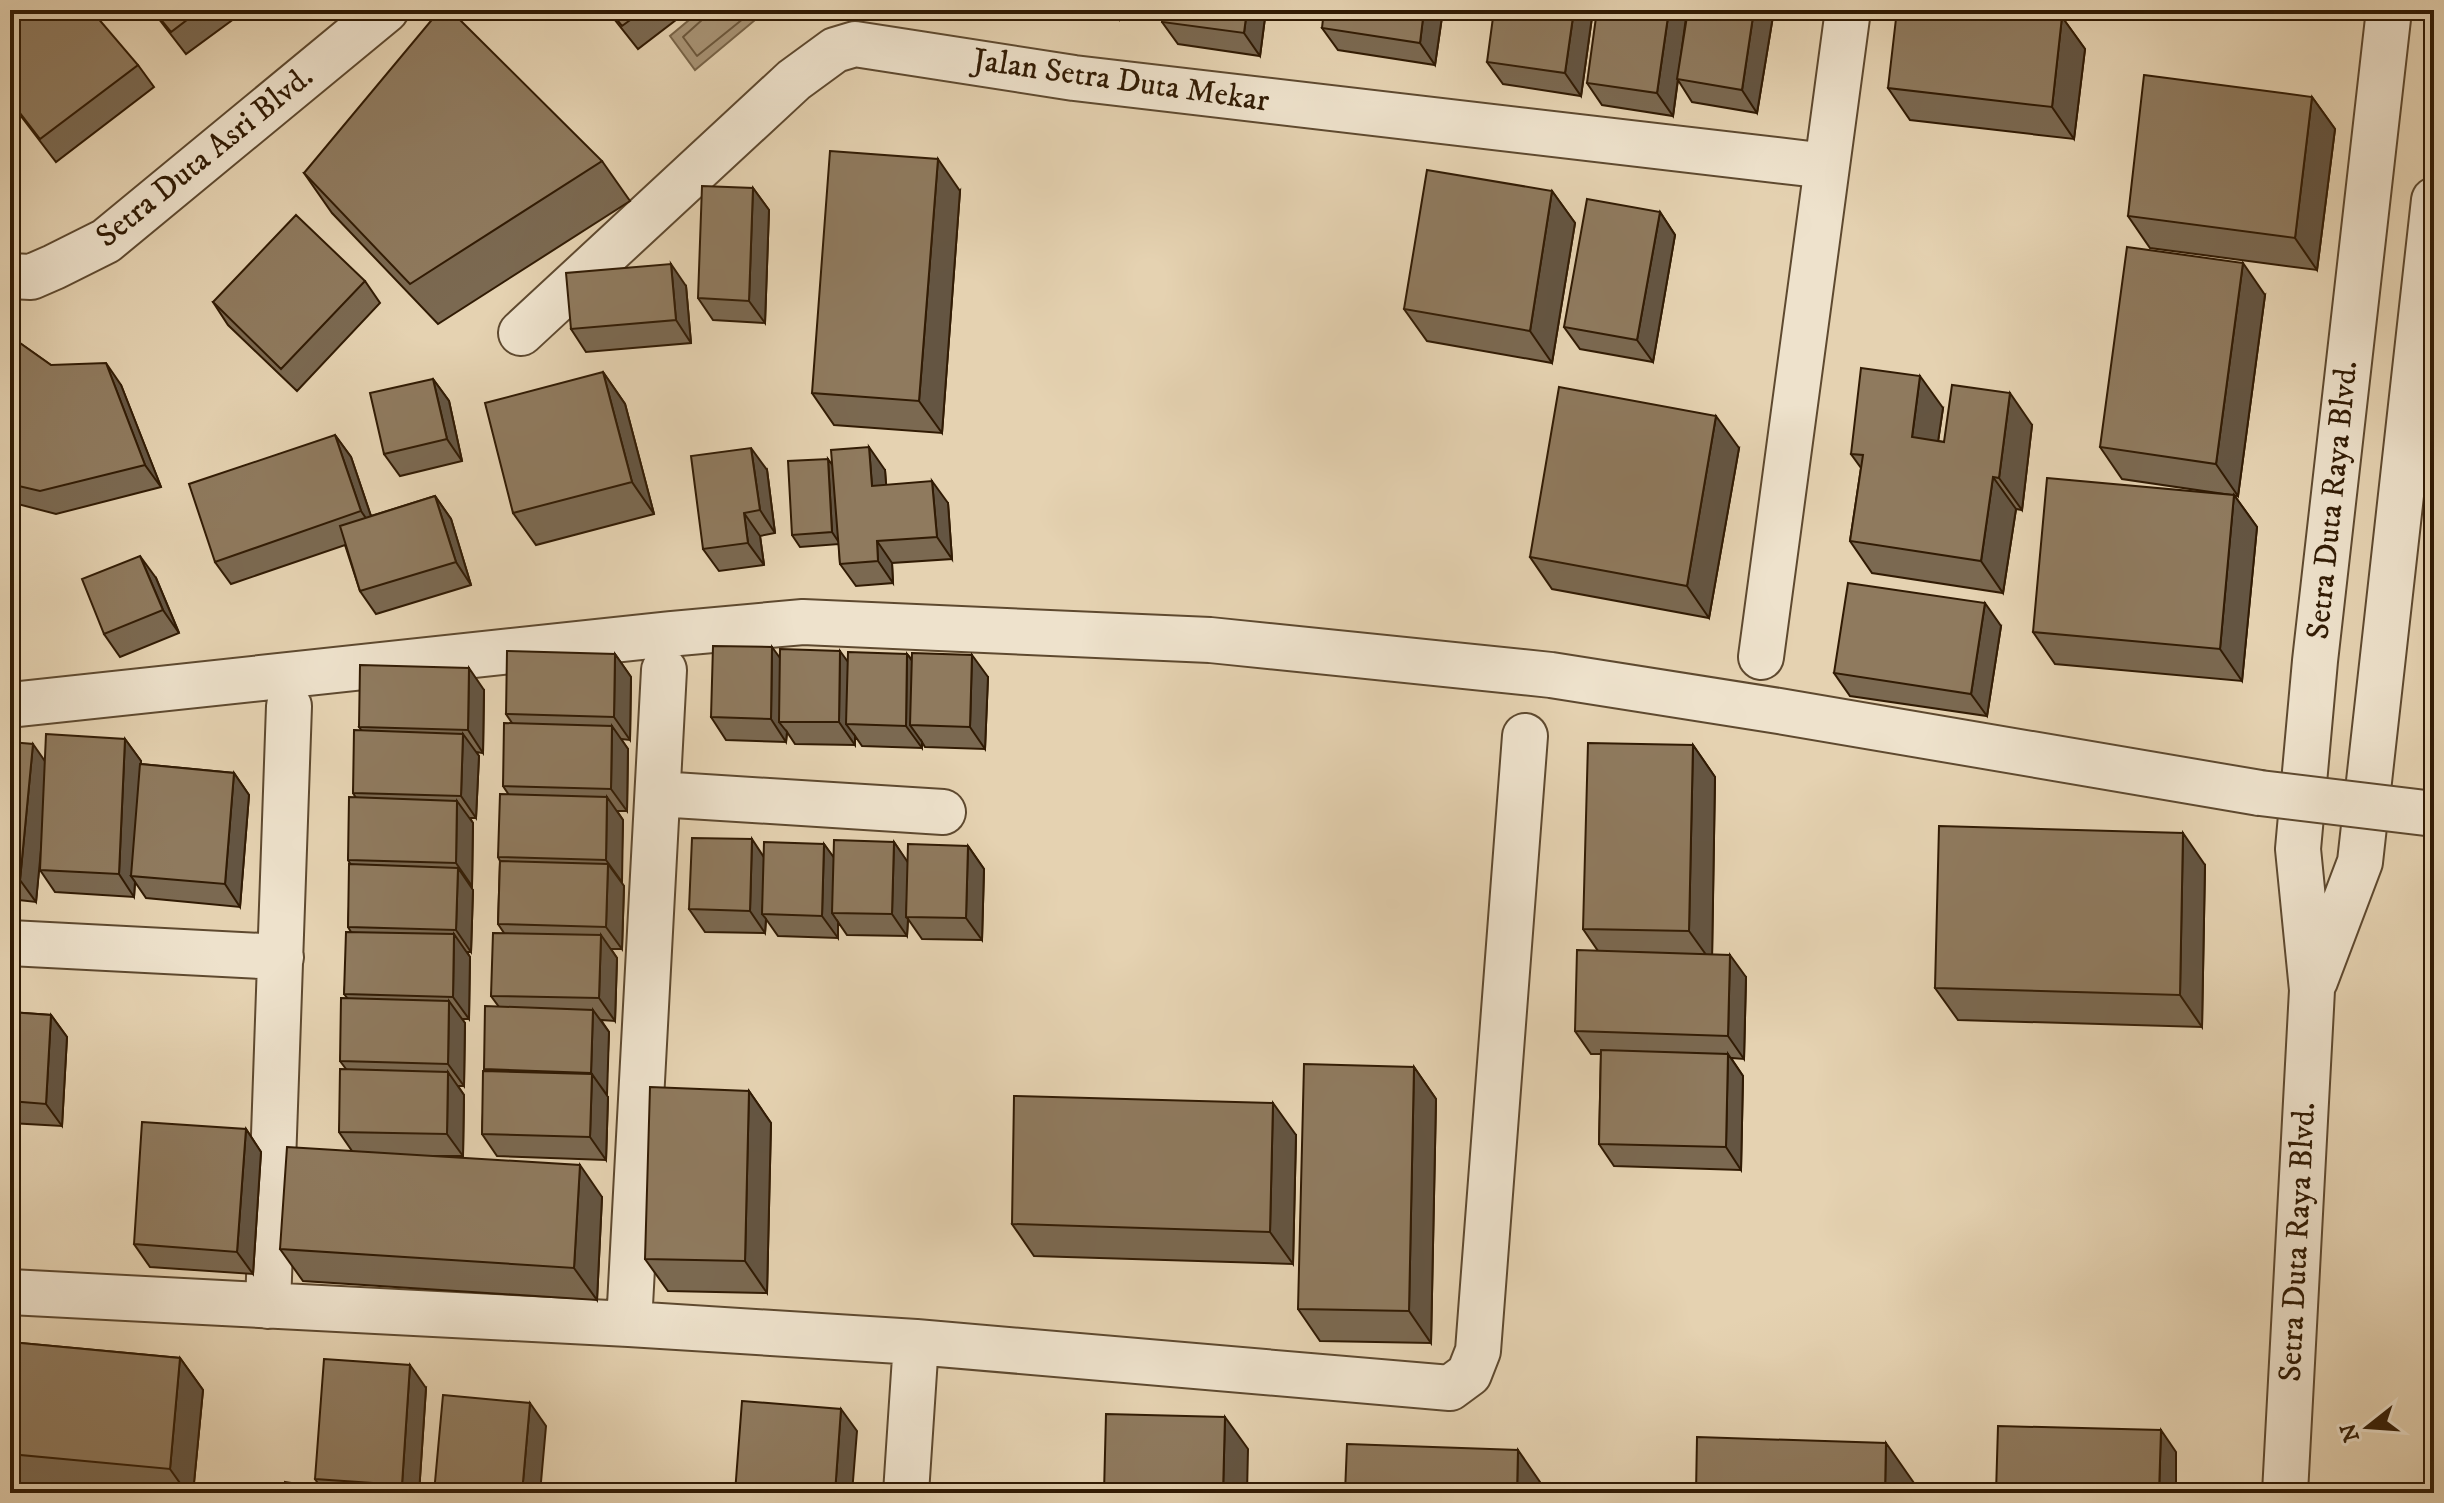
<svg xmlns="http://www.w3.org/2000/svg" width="2444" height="1503" viewBox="0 0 2444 1503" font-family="'IM FELL DW Pica',serif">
	<rect width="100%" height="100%" fill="#e5d2b1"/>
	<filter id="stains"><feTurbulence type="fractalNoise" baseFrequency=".0025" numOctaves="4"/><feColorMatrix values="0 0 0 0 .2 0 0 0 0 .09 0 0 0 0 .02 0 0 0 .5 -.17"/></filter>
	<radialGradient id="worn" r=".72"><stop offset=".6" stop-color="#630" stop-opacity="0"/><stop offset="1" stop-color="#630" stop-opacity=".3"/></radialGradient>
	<path fill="#a89476" stroke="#786448" stroke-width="2" d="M701,10H767L695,70L670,36Z"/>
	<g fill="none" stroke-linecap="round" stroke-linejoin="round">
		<path stroke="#6c583d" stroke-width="2" d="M705,10L703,19L683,37L697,56L754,10"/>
		<g stroke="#5e492f" stroke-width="48">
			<path id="minor" d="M10,276L31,277L54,267L106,241L386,10
				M521,333L794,80L835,50L855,44L1074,78L1827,166
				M1761,657L1848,10
				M10,705L670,634L803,622L1210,640L1551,675L1779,711L2260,793
				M658,794L943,812
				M10,943L281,957
				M2315,981L2360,862L2434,200
				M10,1292L629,1324L916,1342L1450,1388L1469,1374L1478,1351L1525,736
				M268,1306L289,706
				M629,1324L664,670
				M906,1493L916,1342
				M2285,1493L2312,990L2298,849L2315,661L2389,10"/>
		</g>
		<use href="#minor" stroke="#eee2cc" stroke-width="44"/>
		<g stroke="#5e492f" stroke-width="48" stroke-linecap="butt">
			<path id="minor-bridge" d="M2260,793L2434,814"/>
		</g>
		<use href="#minor-bridge" stroke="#eee2cc" stroke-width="44"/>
	</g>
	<path fill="#7b6951" stroke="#311b04" stroke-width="2" d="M10,10L138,65L154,87L56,162L17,111L10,118Z
		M152,10H246L186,54Z
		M607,10H689L638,49Z
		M1035,10H1119V19L1037,12Z
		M1164,10H1266L1260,56L1178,44L1162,22Z
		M1443,10L1435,65L1338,50L1322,28Z
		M1593,10L1581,96L1503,84L1487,62Z
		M1688,10H1774L1757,113L1692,102L1678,80L1673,116L1602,105L1587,83Z
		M2062,17L2085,49L2074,139L1910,120L1888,88Z
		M2312,97L2335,129L2317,270L2150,248L2128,216Z
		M602,161L630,201L438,324L332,213L304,173Z
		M753,188L769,210L765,323L713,320L698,298Z
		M960,191L942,433L834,425L812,393Z
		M1552,191L1575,223L1552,363L1427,341L1404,309Z
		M1660,212L1675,235L1653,362L1580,349L1564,327Z
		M365,281L380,303L297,391L228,325L213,302Z
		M686,286L691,343L586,352L571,329Z
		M2265,295L2238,496L2122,479L2100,447Z
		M10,336L51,365L121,385L161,487L56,514L10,502Z
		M603,372L625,404L654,514L536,545L513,513Z
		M433,379L449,401L462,461L400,476L384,454Z
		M1943,408L1938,441L1944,442L2032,425L2022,510L2016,509L2003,593L1872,573L1850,541L1861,468L1851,454Z
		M335,435L351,457L371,516L435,496L451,519L471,585L376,614L360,591L345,545L231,584L215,562Z
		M1739,448L1709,618L1552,589L1530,557Z
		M832,464L885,470L886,485L948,503L952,559L892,563L893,583L856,586L840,564L839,544L800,547L792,535Z
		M767,470L775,533L760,536L764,565L719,571L703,549Z
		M2234,495L2257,527L2242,681L2055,664L2033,632Z
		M156,578L179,633L120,657L104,634Z
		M2001,626L1987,716L1850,696L1834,673Z
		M615,654L631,677L630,740L621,739L628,749L627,811H617L623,820L621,882L624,886L622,949H611L617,958L615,1021L601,1020L609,1032L606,1095L608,1097L606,1160L497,1156L482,1134L485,1071L484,1069L499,1007L491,996L504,933L498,924L500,861L498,857L509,795L503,786L512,723L506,714Z
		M907,654L912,660L988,677L985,749L925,747L922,742V748L862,746L855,736V745L795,744L787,732L786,742L726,740L711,717L780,657L848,662Z
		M484,690L483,753L476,752L479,756L476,818H470L473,823L472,886H470L473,890L471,952H467L470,957L469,1019H462L465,1023L464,1086H458L464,1095L463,1156H419L602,1197L597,1300L303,1281L280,1249L352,1151L339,1132L346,1069L340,1061L348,999L344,994L351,932L348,927L351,865L348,860L356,798L353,793L362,731L359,727Z
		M125,739L141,761V764L234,773L249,795L240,907L146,898L135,882L134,897L55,892L40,870V858L36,902L10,899V742L45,761Z
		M1693,745L1715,777L1712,954L1746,977L1744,1059L1731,1058L1743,1076L1741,1170L1614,1166L1599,1144L1601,1054H1591L1575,1031L1598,951L1583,929Z
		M894,842L907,862L968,846L984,869L982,940L922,939L908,919L907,936L847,935L838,922V938L778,936L766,919L765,933L705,932L689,909L764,856L824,844L833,857Z
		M2205,865L2202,1027L1958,1020L1935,988Z
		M10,1012L51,1015L67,1037L62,1126L10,1123Z
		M2434,1036V1180L2424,1166Z
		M1414,1067L1436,1099L1431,1343L1320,1341L1298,1309Z
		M749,1091L771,1123L767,1293L668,1291L645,1259Z
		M246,1129L261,1152L253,1274L150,1267L134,1244Z
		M1296,1135L1293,1264L1034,1256L1012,1224Z
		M10,1342L180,1358L203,1390L193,1493H106L10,1484Z
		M426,1388L419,1493H284L321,1488L315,1479Z"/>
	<path fill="#645542" stroke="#311b04" stroke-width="2" d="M1112,10H1119V19Z
		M1247,10H1266L1260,56L1244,33Z
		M1424,10H1443L1435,65L1420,43Z
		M1574,10H1593L1581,96L1565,73Z
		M1669,10H1687L1673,116L1657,93Z
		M1754,10H1774L1757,113L1742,90Z
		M2062,17L2085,49L2074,139L2052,107Z
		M2312,97L2335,129L2317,270L2295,238Z
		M938,159L960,191L942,433L919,401Z
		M753,188L769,210L765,323L749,301Z
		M1552,191L1575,223L1552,363L1530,331Z
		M1660,212L1675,235L1653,362L1637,340Z
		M2243,263L2265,295L2238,496L2216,464Z
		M671,264L686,286L691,343L676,320Z
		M106,363L121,385L161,487L145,465Z
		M603,372L625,404L654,514L632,482Z
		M1920,376L1943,408L1934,469L1912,437Z
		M433,379L449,401L462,461L447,439Z
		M2010,393L2032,425L2022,510L1999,478Z
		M1716,416L1739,448L1709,618L1687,586Z
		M335,435L351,457L377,534L361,511Z
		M869,447L885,470L888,508L872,486Z
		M751,448L767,470L775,533L760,510Z
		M828,459L836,470L840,544L832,532Z
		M1993,477L2016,509L2003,593L1981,561Z
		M932,481L948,503L952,559L937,537Z
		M2234,495L2257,527L2242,681L2220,649Z
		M435,496L451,519L471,585L456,562Z
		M744,513L760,536L764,565L748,543Z
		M877,541L892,563L893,583L878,561Z
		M140,556L156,578L179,633L163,610Z
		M1985,603L2001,626L1987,716L1971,694Z
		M772,647L788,669L779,722L787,732L786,742L771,719Z
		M840,651L856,673L846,724L855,736V745L839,722Z
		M615,654L631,677L630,740L614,717Z
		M907,654L923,676L910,725L922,742V748L906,726Z
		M972,655L988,677L985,749L970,727Z
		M469,668L484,690L483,753L468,730Z
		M612,726L628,749L627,811L611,789Z
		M463,734L479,756L476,818L461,796Z
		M125,739L141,761L135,876H131L135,882L134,897L119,874Z
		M33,744L49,767L36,902L20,880Z
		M1693,745L1715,777L1712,963L1689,931Z
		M234,773L249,795L240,907L225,884Z
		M607,797L623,820L622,882L606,860Z
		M457,801L473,823L472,886L456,863Z
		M2183,833L2205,865L2202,1027L2180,995Z
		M752,839L767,862L762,914L766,919L765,933L750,911Z
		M894,842L909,864L906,917L908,919L907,936L892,914Z
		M824,844L840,866L832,913L838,922V938L822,916Z
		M968,846L984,869L982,940L966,918Z
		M608,864L624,886L622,949L606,927Z
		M458,868L473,890L471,952L456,930Z
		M454,934L470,957L469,1019L453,997Z
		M601,935L617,958L615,1021L599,998Z
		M1730,955L1746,977L1744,1059L1728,1036Z
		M449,1001L465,1023L464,1086L448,1064Z
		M593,1010L609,1032L607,1095L591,1073Z
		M51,1015L67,1037L62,1126L46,1104Z
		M1728,1054L1743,1076L1741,1170L1726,1147Z
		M1414,1067L1436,1099L1431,1343L1409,1311Z
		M448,1072L464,1095L463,1156L447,1134Z
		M592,1074L608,1097L606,1160L590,1137Z
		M749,1091L771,1123L767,1293L745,1261Z
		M1273,1103L1296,1135L1293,1264L1270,1232Z
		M246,1129L261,1152L253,1274L237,1252Z
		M580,1165L602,1197L597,1300L574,1268Z
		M180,1358L203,1390L193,1493H187L170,1469Z
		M410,1365L426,1388L419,1493H408L402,1485Z
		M530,1403L546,1426L540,1493H522Z
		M841,1409L857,1431L852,1493H835Z
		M1225,1417L1248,1449L1247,1493H1223Z
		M2161,1430L2176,1452V1493H2159Z
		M1886,1443L1914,1483V1493H1885Z
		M1518,1450L1540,1482V1493H1517Z"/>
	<path fill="#8f7a5e" stroke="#311b04" stroke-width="2" d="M10,10H91L138,65L40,139L10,100Z
		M153,10H200L171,32Z
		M440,10H450L602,161L410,284L304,173Z
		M609,10H644L622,26Z
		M1164,10H1247L1244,33L1162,22Z
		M1324,10H1424L1420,43L1322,28Z
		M1494,10H1574L1565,73L1487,62Z
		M1597,10H1669L1657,93L1587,83Z
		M1688,10H1754L1742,90L1677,79Z
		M1897,10H2001L2062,17L2052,107L1888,88Z
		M2144,75L2312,97L2295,238L2128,216Z
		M830,151L938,159L919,401L812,393Z
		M1427,170L1552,191L1530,331L1404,309Z
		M702,186L753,188L749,301L698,298Z
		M1587,199L1660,212L1637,340L1564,327Z
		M296,215L365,281L281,369L213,302Z
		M2127,247L2243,263L2216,464L2100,447Z
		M671,264L676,320L571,329L566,273Z
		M10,336L51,365L106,363L145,465L40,491L10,484Z
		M1861,368L1920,376L1912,437L1944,442L1952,385L2010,393L1999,478L1993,477L1981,561L1850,541L1863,455L1851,454Z
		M603,372L632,482L513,513L485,403Z
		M433,379L447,439L384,454L370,393Z
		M1559,387L1716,416L1687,586L1530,557Z
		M335,435L361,511L215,562L189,484Z
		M869,447L872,486L932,481L937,537L877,541L878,561L840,564L831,450Z
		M751,448L760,510L744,513L748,543L703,549L691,456Z
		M828,459L832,532L792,535L788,461Z
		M2047,478L2234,495L2220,649L2033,632Z
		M435,496L456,562L360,591L340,526Z
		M140,556L163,610L104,634L82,579Z
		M1848,583L1985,603L1971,694L1834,673Z
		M713,646L772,647L771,719L711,717Z
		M780,649L840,651L839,722H779Z
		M507,651L615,654L614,717L506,714Z
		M848,652L907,654L906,726L846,724Z
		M912,653L972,655L970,727L910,725Z
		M360,665L469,668L468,730L359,727Z
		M504,723L612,726L611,789L503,786Z
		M354,730L463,734L461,796L353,793Z
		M46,734L125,739L119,874L40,870Z
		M10,742L33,744L20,880L10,878Z
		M1588,743L1693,745L1689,931L1583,929Z
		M140,764L234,773L225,884L131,876Z
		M500,794L607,797L606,860L498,857Z
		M349,797L457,801L456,863L348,860Z
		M1939,826L2183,833L2180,995L1935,988Z
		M692,838L752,839L750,911L689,909Z
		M834,840L894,842L892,914L832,913Z
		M764,842L824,844L822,916L762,914Z
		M908,844L968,846L966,918L906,917Z
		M500,861L608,864L606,927L498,924Z
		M349,864L458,868L456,930L348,927Z
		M346,932L454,934L453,997L344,994Z
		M493,933L601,935L599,998L491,996Z
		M1577,950L1730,955L1728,1036L1575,1031Z
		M341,998L449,1001L448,1064L340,1061Z
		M485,1006L593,1010L591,1073L484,1069Z
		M10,1012L51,1015L46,1104L10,1101Z
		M2434,1036V1167L2424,1166Z
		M1601,1050L1728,1054L1726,1147L1599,1144Z
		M1304,1064L1414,1067L1409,1311L1298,1309Z
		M340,1069L448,1072L447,1134L339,1132Z
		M483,1071L592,1074L590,1137L482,1134Z
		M650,1087L749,1091L745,1261L645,1259Z
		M1014,1096L1273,1103L1270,1232L1012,1224Z
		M142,1122L246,1129L237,1252L134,1244Z
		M287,1147L580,1165L574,1268L280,1249Z
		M10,1342L180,1358L170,1469L10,1454Z
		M324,1359L410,1365L402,1485L315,1479Z
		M443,1395L530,1403L522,1493H434Z
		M742,1401L841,1409L835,1493H735Z
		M1106,1414L1225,1417L1223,1493H1104Z
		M1998,1426L2161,1430L2159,1493H1996Z
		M1697,1437L1886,1443L1885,1493H1696Z
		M1347,1444L1518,1450L1517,1493H1345Z
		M285,1482L355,1493H284Z"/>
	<g text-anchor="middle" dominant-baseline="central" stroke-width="6" stroke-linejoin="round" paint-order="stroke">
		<g font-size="32" fill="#311b04" stroke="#eee2cc">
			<text transform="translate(1121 81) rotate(8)">Jalan Setra Duta Mekar</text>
			<text transform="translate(205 157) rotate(-39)">Setra Duta Asri Blvd.</text>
			<text transform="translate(2333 500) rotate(-84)">Setra Duta Raya Blvd.</text>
			<text transform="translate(2298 1242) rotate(-87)">Setra Duta Raya Blvd.</text>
		</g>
	</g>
	<rect width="2444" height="1503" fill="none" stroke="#e5d2b1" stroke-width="40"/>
	<rect x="12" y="12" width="2420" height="1479" fill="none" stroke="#311b04" stroke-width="4"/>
	<rect x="20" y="20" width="2404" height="1463" fill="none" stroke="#311b04" stroke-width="2"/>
	<g transform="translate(2368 1427) rotate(253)" stroke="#eee2cc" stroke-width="6" paint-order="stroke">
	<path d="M0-6L14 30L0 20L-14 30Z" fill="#311b04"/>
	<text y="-12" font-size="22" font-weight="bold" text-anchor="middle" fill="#311b04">N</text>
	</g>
	<rect width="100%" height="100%" filter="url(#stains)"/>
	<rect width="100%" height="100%" fill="url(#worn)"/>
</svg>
